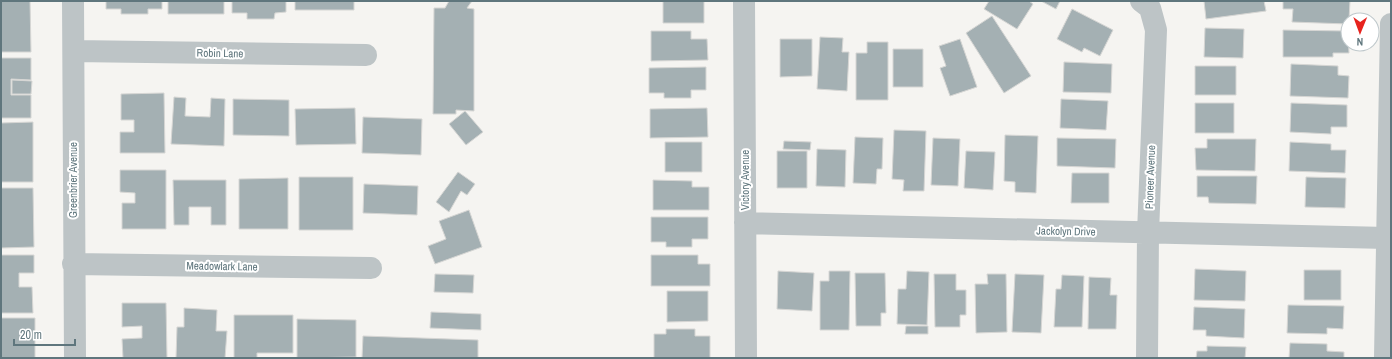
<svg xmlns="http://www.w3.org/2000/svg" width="1392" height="359" viewBox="0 0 1392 359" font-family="'Archivo Narrow',sans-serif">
	<rect width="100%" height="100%" fill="#f5f4f1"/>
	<path fill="#a4b0b3" stroke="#d6d6d4" d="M1,1H30L31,52H1Z
		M106,1H162V9H148V14H121V9H106Z
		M168,1H224V14H168Z
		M232,1H286V12L275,13L274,19H247V13H232Z
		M295,1H354V10H295Z
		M449,1H472L467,8L474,9V111L456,110V114H433L434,8H445Z
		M663,1H704V23H663Z
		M989,1H1029L1033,4L1017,29L984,9Z
		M1041,1H1060L1056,9Z
		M1204,1H1264L1266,11L1206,19Z
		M1283,1H1350L1349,20L1348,24L1292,22L1293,9H1283Z
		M1072,9L1113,30L1100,56L1084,48L1082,52L1057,39Z
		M992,16L1031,76L1004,93L966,33Z
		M1205,28L1244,29L1243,58L1204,57Z
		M1283,30L1348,31L1349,53H1333V57H1283Z
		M651,31H691V39H707L708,60L651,61Z
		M820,37L843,38L842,52H849L847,91L817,89Z
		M780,39H812V76L780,77Z
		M960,39L977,87L950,96L940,68L946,66L939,46Z
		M867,42H888V100H856V53H867Z
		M893,49H923V87H893Z
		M1,58H31V80L11,79V95H31V118H1Z
		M1064,62L1112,64L1111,93L1063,92Z
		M1291,64L1338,66V75L1349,76L1348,98L1290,96Z
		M1195,66H1236V95H1195Z
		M706,67V90H691V98H664V93H649V68Z
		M12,80L32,81L31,94H12Z
		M164,93L165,153H120V132H134V120H121V94Z
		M174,97L186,98L185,116L210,117L211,98L225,99L224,146L171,144Z
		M233,99L289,100V136L233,135Z
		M1061,99L1108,101L1106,130L1060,128Z
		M1195,103H1234V133H1195Z
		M1291,103L1347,105V127H1331V134L1290,132Z
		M355,108L356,144L296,145L295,109Z
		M707,108L708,137L650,138V109Z
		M465,111L483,132L466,145L449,124Z
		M363,117L422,119L421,155L362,153Z
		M33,122V182H1V123Z
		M894,130L926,131L924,191H903L904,180L892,179Z
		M1005,135L1038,136L1036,193L1015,192V182L1004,181Z
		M855,137L883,138L882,169H877L876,184L853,183Z
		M933,138L960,139L958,186L931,185Z
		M1057,138L1116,139L1115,168L1057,166Z
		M1207,139H1256L1255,171L1196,170L1195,148H1207Z
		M784,141L811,142L810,150L783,149Z
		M665,142H702V172H665Z
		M1290,142L1331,144V150H1346L1345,173L1289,171Z
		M817,149L846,150L845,187L816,186Z
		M777,151H807V188H777Z
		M966,151L995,152L993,190L964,188Z
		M120,170H166V229H122V203H135V193L120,192Z
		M458,172L475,184L467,195L461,191L449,212L436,202Z
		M1072,173H1109V203H1071Z
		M1197,176H1257L1256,204L1209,203L1208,197H1197Z
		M299,177H353V230H299Z
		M1306,177L1346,178L1345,208L1305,207Z
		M288,178V229H239V179Z
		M173,180H226V225H211V207H189V225H174Z
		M653,180L692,181V187H709V210H653Z
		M364,184L418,186L417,215L363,213Z
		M1,188H33L34,247L1,248Z
		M469,210L482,247L435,264L428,246L446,239L439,221Z
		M651,217H708V239H692V247H666V242H651Z
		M1,255H34V273H19V287H32L33,313H1Z
		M651,255H698V264H710V286H651Z
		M1195,269L1246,271L1245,301L1194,300Z
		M1304,270H1341V300H1304Z
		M778,271L814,273L812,311L777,309Z
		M829,271H850L849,330H820V281H829Z
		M907,271L929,272L927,325L897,324L898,289H906Z
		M855,273H885L886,313H881V326H856Z
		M435,274L474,275L473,293L434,292Z
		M934,274H956V290H966V315H960V327H935Z
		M987,274H1006L1007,332L976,333L975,284H988Z
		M1015,274L1044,275L1041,333L1012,332Z
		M1062,275L1084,276L1082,327H1054L1056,289H1061Z
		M1089,277L1111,278L1110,295H1117L1116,329H1088Z
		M667,291H708V321L667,322Z
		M122,303H166L167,358H123L122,339L142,338V326L122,327Z
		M1288,305L1344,306L1343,329L1327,328V334L1287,333Z
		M1194,307L1245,309L1244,338L1206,336V330H1193Z
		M184,308L217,310L216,331H227L225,358H176L177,327H184Z
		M431,312L481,314V330L430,328Z
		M234,315H293V353H257V358H234Z
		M1,318H35V358H1Z
		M297,319L356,320V357L297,358Z
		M906,326H928V334H905Z
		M666,329H695V336H710V358H654V334H666Z
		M363,336L478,340V358H362Z
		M1290,343L1327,344V351L1344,352V358H1289Z
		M1207,346L1246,347L1245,358H1196L1197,351H1207Z"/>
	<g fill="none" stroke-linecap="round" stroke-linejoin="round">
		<path stroke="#bdc4c6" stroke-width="22" d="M73,1L75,358
			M744,1L746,358
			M1141,1L1150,8L1156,30L1148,233L1147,358
			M74,51L366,55
			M745,223L1387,238
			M73,264L371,268
			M1385,358L1391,24"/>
	</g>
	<g text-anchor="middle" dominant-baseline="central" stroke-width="4" stroke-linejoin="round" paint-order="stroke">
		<g font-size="11" fill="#5f767d" stroke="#fff">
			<text transform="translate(220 53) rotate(1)">Robin Lane</text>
			<text transform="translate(1150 177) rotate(-88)">Pioneer Avenue</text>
			<text transform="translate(73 180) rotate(-90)">Greenbrier Avenue</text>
			<text transform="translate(745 180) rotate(-90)">Victory Avenue</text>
			<text transform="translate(1066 231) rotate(1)">Jackolyn Drive</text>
			<text transform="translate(222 266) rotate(1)">Meadowlark Lane</text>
		</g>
	</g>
	<rect width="1392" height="359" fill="none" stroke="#5f767d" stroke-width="4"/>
	<g transform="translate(1360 32) rotate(181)"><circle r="19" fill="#ffffff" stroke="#bfc8cb"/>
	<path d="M0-3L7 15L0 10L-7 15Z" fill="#e7231e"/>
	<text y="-6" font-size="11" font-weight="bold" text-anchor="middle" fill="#5f767d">N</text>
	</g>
	<path d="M14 339v6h61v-6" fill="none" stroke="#5f767d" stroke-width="2"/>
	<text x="20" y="339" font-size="12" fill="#5f767d" stroke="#ffffff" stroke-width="3" paint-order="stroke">20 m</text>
</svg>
